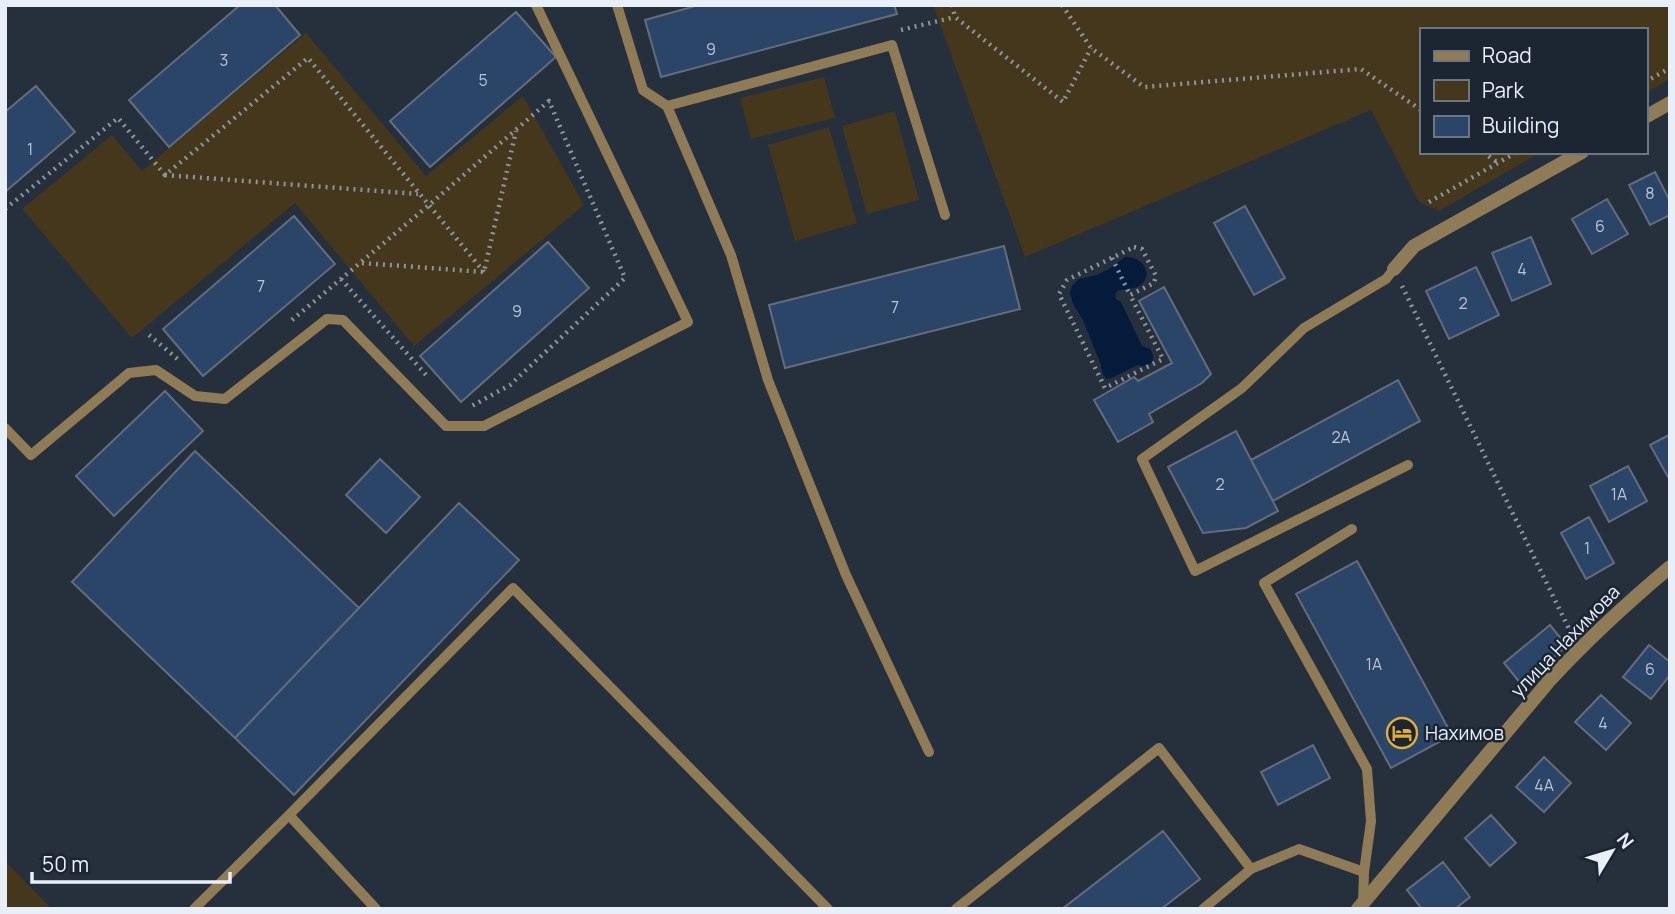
<svg xmlns="http://www.w3.org/2000/svg" width="1675" height="914" viewBox="0 0 1675 914" font-family="Manrope,sans-serif">
	<rect width="100%" height="100%" fill="#262f3c"/>
	<path fill="#45371c" d="M933,5H1670V79L1645,93V30H1421V152H1541L1439,211L1419,202L1371,110L1025,257Z
		M306,33L426,176L523,96L584,205L414,346L295,203L132,338L22,209L112,135L142,171Z
		M824,77L835,118L751,139L740,98Z
		M895,111L919,200L867,214L842,126Z
		M829,127L857,223L795,241L768,145Z
		M5,861L52,909H5Z"/>
	<path fill="#041b3b" d="M1125,257C1144,256 1155,276 1139,286C1133,290 1124,288 1117,291L1115,295L1116,299L1121,302L1142,346L1150,349C1158,360 1149,369 1138,365L1111,378L1107,379L1103,375L1101,365L1083,320L1073,304L1070,293L1072,286L1079,279L1097,275L1109,269Z"/>
	<path fill="#2b4568" stroke="#626d7b" stroke-width="2" d="M240,5H275L300,35L169,147L129,100Z
		M699,5H894L897,14L661,77L645,20Z
		M516,12L556,57L430,167L390,121Z
		M36,86L75,132L5,192V112Z
		M1655,172L1670,201V215L1650,225L1629,185Z
		M1607,199L1628,234L1592,254L1572,219Z
		M1245,206L1285,278L1254,295L1214,223Z
		M294,216L335,264L203,376L163,329Z
		M1531,237L1551,284L1512,301L1492,253Z
		M548,242L589,288L461,402L420,356Z
		M1004,246L1020,309L785,368L769,305Z
		M1476,267L1499,315L1449,339L1426,291Z
		M1164,287L1211,374L1202,383L1149,414L1153,422L1118,442L1094,400L1134,377L1138,381L1172,363L1139,301Z
		M1398,380L1420,421L1273,501L1251,460Z
		M165,391L203,431L114,516L76,476Z
		M1236,431L1278,511L1246,528L1203,533L1168,467Z
		M1669,435L1670,476L1668,477L1650,445Z
		M195,451L359,608L235,738L72,582Z
		M380,459L420,497L386,533L346,495Z
		M1628,466L1647,501L1609,522L1590,486Z
		M459,503L519,560L294,795L235,738Z
		M1589,517L1614,563L1586,579L1561,533Z
		M1357,561L1452,735L1391,768L1296,594Z
		M1550,625L1567,646L1521,684L1504,663Z
		M1649,645L1670,662V675L1651,699L1623,677Z
		M1601,695L1631,723L1606,750L1575,722Z
		M1313,745L1330,778L1278,805L1261,772Z
		M1544,757L1571,783L1544,812L1516,787Z
		M1491,815L1516,843L1490,866L1465,838Z
		M1163,831L1200,879L1161,909H1062Z
		M1443,862L1470,897L1455,909H1422L1407,890Z"/>
	<g fill="none" stroke-linecap="round" stroke-linejoin="round">
		<path stroke="#8d949f" stroke-width="4.5" stroke-dasharray="2 5" stroke-linecap="butt" d="M952,5L955,17L1063,102L1091,48
			M1062,5L1091,48L1144,87L1361,69L1421,110
			M901,30L955,17
			M1645,82L1670,68
			M1483,152L1498,163
			M165,175L418,194
			M1429,202L1517,152
			M5,209L118,118L165,175L308,58L484,272
			M1134,247L1142,249L1156,276L1154,283L1130,295L1163,359L1105,388L1059,294L1067,280Z
			M1112,258L1130,295
			M362,263L484,272L516,131
			M341,279L427,376
			M1402,286L1570,631
			M292,320L429,205L549,101L625,278L510,385L470,407
			M149,335L181,362"/>
		<path stroke="#8f7b56" stroke-width="10" d="M617,5L643,90L667,106L892,45L945,215
			M667,106L731,255L768,380L846,575L929,752
			M1394,269L1386,279L1304,328L1242,388L1142,459L1195,571L1408,465
			M5,428L31,455L129,373L156,370L195,396L225,399L327,319L343,320L446,426H484L688,322L536,5
			M1352,529L1264,583L1367,769L1371,821L1364,872L1363,903
			M289,815L376,909
			M194,909L289,815L513,588L828,909
			M956,909L1159,748L1251,869
			M1203,909L1251,869L1299,849L1364,872"/>
		<path stroke="#8f7b56" stroke-width="14" d="M1645,117L1670,103
			M1394,269L1414,246L1582,152
			M1358,909L1549,681C1587,640 1627,603 1670,567"/>
	</g>
	<defs>
		<g id="hotel-ring" transform="scale(1.575)"><circle r="9.5" fill="#1c2532" stroke="#e4ae35" stroke-width="1.5"/><path d="M-6-4.5h1.5V1H6V5H4.5V3h-9V5H-6ZM-4 0a1.8 1.8 0 1 1 3.6 0ZM.5 0V-2.5h3Q6-2.5 6 0Z" fill="#e4ae35"/></g>
	</defs>
	<g fill-rule="evenodd">
		<use href="#hotel-ring" x="1402" y="733"/>
	</g>
	<g text-anchor="middle" dominant-baseline="central" stroke-width="5" stroke-linejoin="round" paint-order="stroke">
		<g font-size="16" fill="#bac4d4">
			<text x="711" y="49">9</text>
			<text x="224" y="60">3</text>
			<text x="483" y="80">5</text>
			<text x="30" y="149">1</text>
			<text x="1650" y="193">8</text>
			<text x="1600" y="226">6</text>
			<text x="1522" y="269">4</text>
			<text x="261" y="286">7</text>
			<text x="1463" y="303">2</text>
			<text x="895" y="307">7</text>
			<text x="517" y="311">9</text>
			<text x="1341" y="437">2А</text>
			<text x="1220" y="484">2</text>
			<text x="1619" y="494">1А</text>
			<text x="1587" y="548">1</text>
			<text x="1374" y="664">1А</text>
			<text x="1650" y="669">6</text>
			<text x="1603" y="723">4</text>
			<text x="1544" y="785">4А</text>
		</g>
		<g font-size="19" fill="#e9eff8" stroke="#1c2532">
			<text transform="translate(1565 641) rotate(-46)">улица Нахимова</text>
		</g>
		<g font-size="19" fill="#e9eff8" stroke="#1c2532" text-anchor="start">
			<text x="1425" y="733">Нахимов</text>
		</g>
	</g>
	<rect width="1675" height="914" fill="none" stroke="#e9eff8" stroke-width="14"/>
	<rect x="1420" y="28" width="228" height="126" fill="#1c2532" stroke="#6e7681" stroke-width="2"/>
	<rect x="1434" y="51" width="35" height="10" fill="#8f7b56" stroke="#6e7681" stroke-width="2"/>
	<text x="1482" y="63" font-size="21" fill="#e9eff8">Road</text>
	<rect x="1434" y="80" width="35" height="21" fill="#45371c" stroke="#6e7681" stroke-width="2"/>
	<text x="1482" y="98" font-size="21" fill="#e9eff8">Park</text>
	<rect x="1434" y="116" width="35" height="21" fill="#2b4568" stroke="#6e7681" stroke-width="2"/>
	<text x="1482" y="133" font-size="21" fill="#e9eff8">Building</text>
	<g transform="translate(1612 851) rotate(52)" stroke="#1c2532" stroke-width="5" paint-order="stroke">
	<path d="M0-5L12 26L0 18L-12 26Z" fill="#e9eff8"/>
	<text y="-10" font-size="19" font-weight="bold" text-anchor="middle" fill="#e9eff8">N</text>
	</g>
	<path d="M32 872v10h198v-10" fill="none" stroke="#e9eff8" stroke-width="3.5"/>
	<text x="42" y="872" font-size="21" fill="#e9eff8" stroke="#1c2532" stroke-width="5" paint-order="stroke">50 m</text>
</svg>
